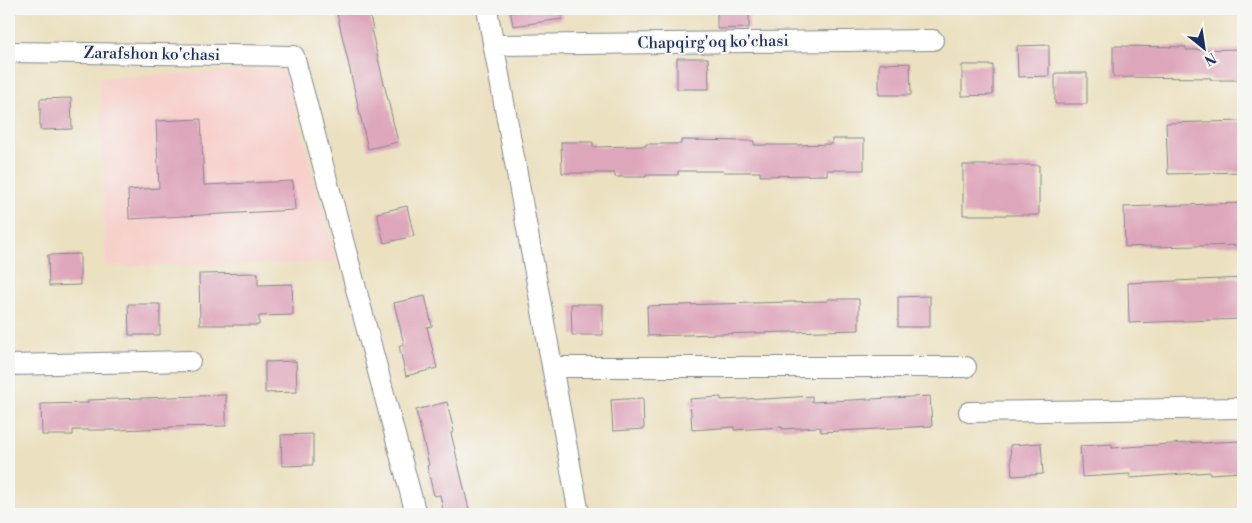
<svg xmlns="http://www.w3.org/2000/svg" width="1252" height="523" viewBox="0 0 1252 523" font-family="'Libre Bodoni',serif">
	<rect width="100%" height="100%" fill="#f6f6f2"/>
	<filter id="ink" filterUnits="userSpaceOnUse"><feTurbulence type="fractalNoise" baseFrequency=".02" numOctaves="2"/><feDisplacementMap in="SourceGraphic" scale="10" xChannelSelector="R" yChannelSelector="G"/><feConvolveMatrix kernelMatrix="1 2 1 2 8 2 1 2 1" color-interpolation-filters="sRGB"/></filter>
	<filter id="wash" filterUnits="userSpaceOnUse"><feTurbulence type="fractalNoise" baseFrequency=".0096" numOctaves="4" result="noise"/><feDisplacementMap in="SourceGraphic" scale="20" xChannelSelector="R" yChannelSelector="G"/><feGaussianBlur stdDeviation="1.12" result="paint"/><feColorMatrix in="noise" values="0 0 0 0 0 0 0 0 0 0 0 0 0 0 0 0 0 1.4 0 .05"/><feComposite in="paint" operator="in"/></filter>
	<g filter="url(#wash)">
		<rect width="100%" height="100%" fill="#ebe0bf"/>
		<path fill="#f7d0cc" d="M283,68L337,263L106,266L100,78Z"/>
		<g id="blocks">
			<path fill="#dea6bb" d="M336,9H368L373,29H371L398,142L368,149Z
				M510,9H561L562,19L513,26Z
				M717,9H749V28L717,29Z
				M1049,45V76L1018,77L1017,46Z
				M1113,46L1186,47V50L1242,49L1243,80H1211V78L1113,77Z
				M677,58H708L709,89H677Z
				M910,63L911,95H879V64Z
				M962,65H993V95L962,96Z
				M1055,73H1087V104H1055Z
				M71,98L72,129L40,130V99Z
				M201,119L204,185L293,181L295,210L129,219L128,190L159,188L156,121Z
				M1243,121V172L1168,174L1166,123Z
				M832,139H864V170H827V175L760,176V172H723V171H678V175H646V177H615V173H562L561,142H593V147L646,146V144H681V140L754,141V145H795L832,144Z
				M963,165H1039V215H963Z
				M1243,203V245L1151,247V246L1125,247L1124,207Z
				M407,206L414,236L384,243L377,213Z
				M80,254V285L49,286L48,255Z
				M258,273V285L292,284L293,315L259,316V325H200L199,274Z
				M1243,278V319L1129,323L1128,283Z
				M425,296L432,326L427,327L437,368L406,376L399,346L404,344L394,303Z
				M930,296V327H898V297Z
				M828,299H859V330L648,336L647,306L788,302L828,301Z
				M128,304H160V335H129Z
				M571,304H603V335H572Z
				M296,361L297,392L265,393V362Z
				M226,395V426L169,427V428L120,430H73V435H42L41,404L88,403V400Z
				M812,396V402L930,396L932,426L821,432L820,427L782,429V427L734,430V427L692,430L690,399L721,397V400L764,398V399Z
				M643,398L644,429L613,431L611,400Z
				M447,402L454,432L451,433L470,514H444L440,495L434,496L427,466L429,465L416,410Z
				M313,434V465L282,466L281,435Z
				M1240,441L1242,472L1210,474V472L1130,478V474L1082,477L1080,446L1112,444V448L1201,442V443Z
				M1041,443L1043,474L1012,476L1010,445Z"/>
		</g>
	</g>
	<g filter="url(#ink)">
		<use href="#blocks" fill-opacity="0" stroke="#83888e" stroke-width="1"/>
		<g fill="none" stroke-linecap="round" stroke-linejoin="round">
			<g stroke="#83888e" stroke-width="22">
				<path id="street" d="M487,9L579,514
					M493,45L933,40
					M9,52L294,56L416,514
					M9,365L190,361
					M552,367H966
					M969,412L1243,408"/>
			</g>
			<use href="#street" stroke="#fff" stroke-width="20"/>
		</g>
	</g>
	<g text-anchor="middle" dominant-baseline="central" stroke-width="4" stroke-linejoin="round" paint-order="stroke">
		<g font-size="16" fill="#1b2f5e" stroke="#f6f6f2">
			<text transform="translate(713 42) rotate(-1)">Chapqirg'oq ko'chasi</text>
			<text transform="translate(152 54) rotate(1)">Zarafshon ko'chasi</text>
		</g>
	</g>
	<rect width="1252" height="523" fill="none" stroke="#f6f6f2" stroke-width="30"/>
	<g transform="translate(1204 48) rotate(150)" stroke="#f6f6f2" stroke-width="4" paint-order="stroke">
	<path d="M0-4L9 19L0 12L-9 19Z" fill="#1b2f5e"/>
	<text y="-8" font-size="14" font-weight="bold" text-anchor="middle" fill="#1b2f5e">N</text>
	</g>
</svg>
